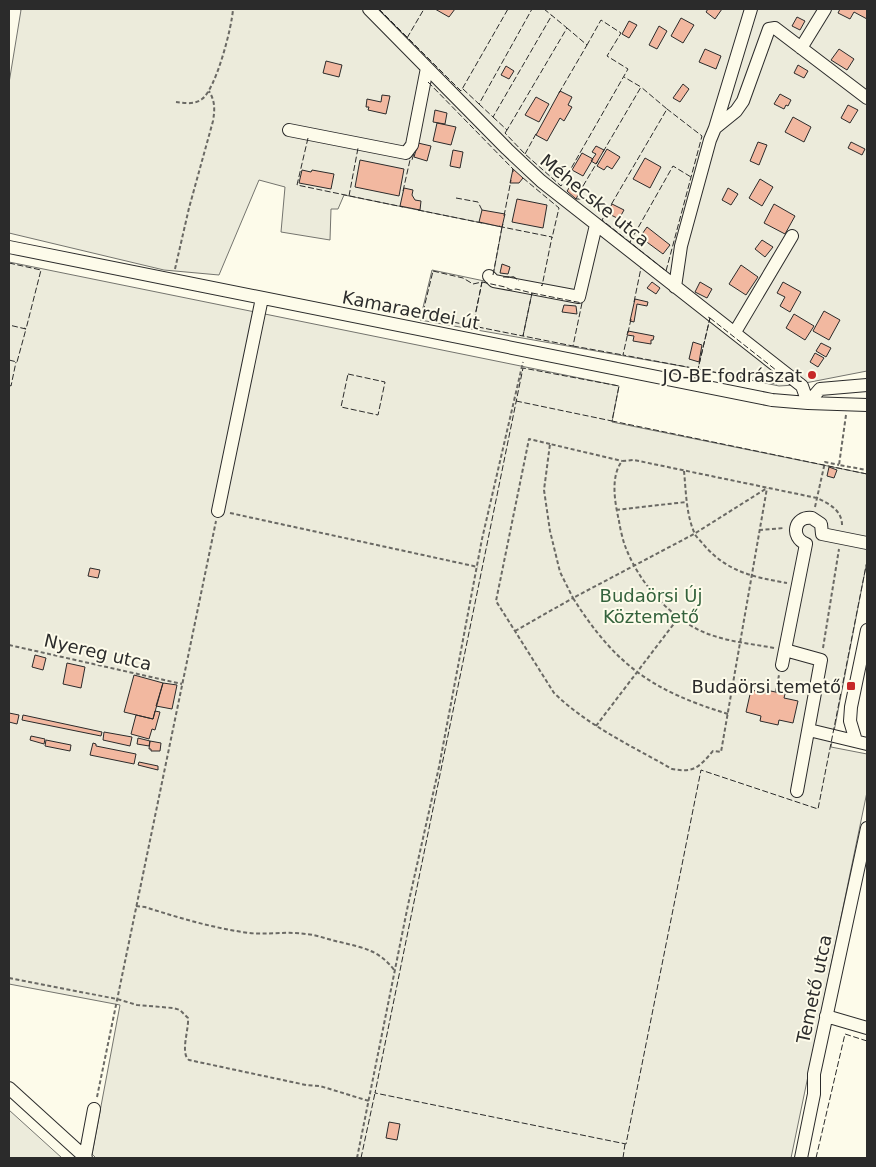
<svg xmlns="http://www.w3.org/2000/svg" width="876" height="1167" viewBox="0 0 876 1167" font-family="'DejaVu Sans',sans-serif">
	<rect width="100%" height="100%" fill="#fdfbea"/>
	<path fill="#ecebdb" stroke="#74746e" d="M18,9H867V371L795,385L779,386L698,369L420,320L432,270L532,291L514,277L493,276L502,227L344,195L338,209H331L330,240L281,232L285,187L259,180L219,275L164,270L9,233V83L21,10Z
		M9,262L619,386L612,422L867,474V561L831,747L867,754V792L791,1158H96L92,1154L120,1005L9,984Z
		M9,1110L62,1158H9Z"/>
	<path fill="#f2b8a0" stroke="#2b2b2b" d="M435,9H455L449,17Z
		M708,9H722L715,19L706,12Z
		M840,9H867V19L854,12L850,19L838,13Z
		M797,17L805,21L800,30L792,26Z
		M681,18L694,25L683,43L671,36Z
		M629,21L637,25L629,38L622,34Z
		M659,26L667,31L657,49L649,45Z
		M705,49L721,56L716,69L699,62Z
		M839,49L854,59L847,70L831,60Z
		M326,61L342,65L339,77L323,73Z
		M798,65L808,71L804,78L794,73Z
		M506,66L514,71L509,79L501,75Z
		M683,84L689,89L680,102L673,98Z
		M560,91L572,97L568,105L572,107L564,121L560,118L547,141L536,135Z
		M780,94L791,100L788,106L786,105L784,109L774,104Z
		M382,95L390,96L386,114L368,110L369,107H366L367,99L381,102Z
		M536,97L549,104L539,122L525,115Z
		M848,105L858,110L850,123L841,118Z
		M435,110L447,113L445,124L433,122Z
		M793,117L811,127L804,142L785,132Z
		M437,123L456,127L451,145L433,141Z
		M758,142L767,145L759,165L750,161Z
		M851,142L865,149L862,155L848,148Z
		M418,143L431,146L427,161L414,157Z
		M596,146L604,150L596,164L591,161L596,154L592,152Z
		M607,149L620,157L612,169L607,166L604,170L597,166Z
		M453,150L463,152L460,168L450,166Z
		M582,153L593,159L583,176L572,170Z
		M645,158L661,167L650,188L633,179Z
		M360,160L404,169L399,196L355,187Z
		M513,169L523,178L519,183H510Z
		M302,170L311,172L312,170L334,174L331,189L299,183Z
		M760,179L773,187L762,206L749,198Z
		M574,181L583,186L576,199L567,191Z
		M404,188L413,190L412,195L415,200L421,201L420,210L400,206Z
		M728,188L738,194L731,205L722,200Z
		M517,199L547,205L543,228L512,222Z
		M612,204L624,210L619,219L607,213Z
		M774,204L795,216L785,234L764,223Z
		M482,210L505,214L502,227L479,222Z
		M647,227L670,245L663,254L640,237Z
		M762,240L773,247L765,257L755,249Z
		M502,264L510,267L508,274L500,273Z
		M741,265L758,277L746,295L729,284Z
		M652,282L660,288L656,294L647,288Z
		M700,282L712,289L707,298L695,292Z
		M783,282L801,292L790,312L780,306L785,297L777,293Z
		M635,299L648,302L647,306L637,304L634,322L630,321Z
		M564,305L576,306L577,314L562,312Z
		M824,311L840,320L829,340L813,331Z
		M794,314L814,326L805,340L786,328Z
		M628,331L654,336L653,340H651V344L633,341L634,336L627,335Z
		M693,342L702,345L699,362L689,359Z
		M821,343L831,348L826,357L816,351Z
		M815,353L824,358L818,367L810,362Z
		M829,467L837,470L834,478L827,476Z
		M90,568L100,570L98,578L88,576Z
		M35,655L46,658L43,670L32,667Z
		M67,663L85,667L81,688L63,684Z
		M134,675L163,683L153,719L124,712Z
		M163,683L177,685L172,709L156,706Z
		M751,690L766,693V690L785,694L784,698L798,701L793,723L779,720L778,725L760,721L761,716L746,712Z
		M155,711L160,712L155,730L152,729L149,739L131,734L136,715L153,719Z
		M9,713L19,715L17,724L9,722Z
		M23,715L102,732L101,736L22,720Z
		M104,732L132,737L130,746L103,740Z
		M31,736L45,739L44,744L30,740Z
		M138,738L150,741L149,746L137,744Z
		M46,740L71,745L70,751L45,746Z
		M150,741L161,743L160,751H151V749H149Z
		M93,743L96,744V746L136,754L134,764L90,755Z
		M139,762L158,766V770L138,765Z
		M389,1122L400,1124L397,1140L386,1138Z"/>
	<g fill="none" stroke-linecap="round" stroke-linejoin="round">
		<g stroke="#2b2b2b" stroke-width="14">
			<path id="minor" d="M369,9L507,149L541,181L802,386L808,403
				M801,48L825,9
				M715,128L751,9
				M289,130L406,153L412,145L427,68
				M9,247L772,400L808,403L867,405
				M489,276L494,281L579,297L596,225
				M675,287L681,246L710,140L715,128L736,111L743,101L769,29L775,28L867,98
				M735,332L792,236
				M808,403L820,389L867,385
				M218,511L262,298
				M785,650L821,660L797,791
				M782,665L806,544C790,537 794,516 812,518L821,524L822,534L867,543
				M809,730L867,744
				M856,741L850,721L851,707L867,630
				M826,1016L867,1028
				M9,1088L86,1158
				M85,1157L94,1109
				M801,1158L814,1094V1074L867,828"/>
		</g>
		<path stroke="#6a6964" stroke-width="2" stroke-dasharray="4 2.5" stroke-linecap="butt" d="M176,102C184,103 195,105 202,99C216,89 232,27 233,9
			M175,269L189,208L213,121C215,109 215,101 209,91
			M846,415L839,465L867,470
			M550,444L529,439L496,601L554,693C588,726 632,746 672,769C695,773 699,767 713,751L721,752L767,488
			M684,471C686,491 686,513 694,532C695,536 700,540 703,544C727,572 753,577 787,583
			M815,507L825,462L839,465
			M616,510L686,502
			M230,513L478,567
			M759,530L784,528
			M515,631L573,598L560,572L550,531L544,490L550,444L622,461
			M9,645L182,684
			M774,648C753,644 731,642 711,635C672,622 637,581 624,543C622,536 620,528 619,521C615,503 610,477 622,461L634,460L817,498C830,504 843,511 842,527
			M823,648L839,549
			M776,692L779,675
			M728,714C653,691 616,666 573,598L694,534L767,488
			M596,726L679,617
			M136,906L145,907C179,918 213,928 249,933C268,935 287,931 306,934C318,935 329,940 340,942C364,948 379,950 395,971
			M9,978L117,999L137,1005L173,1008L180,1010L188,1018C189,1030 180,1053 189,1060L306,1085L320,1086L369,1101
			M97,1097L216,521
			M357,1158L408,905L439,767L482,539L523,362"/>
		<use href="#minor" stroke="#fdfbea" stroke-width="12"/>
		<path stroke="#2b2b2b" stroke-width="1" stroke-dasharray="6 2.5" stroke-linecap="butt" d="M379,9L461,91L508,9
			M407,38L424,9
			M428,82L513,169V172
			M463,89L479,104L532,9
			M559,93L587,45L567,28
			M479,104L493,117L552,15
			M493,117L507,130L567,28L544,9
			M507,130L505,133L525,154L561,186L628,69L607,56L621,33L601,20L587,45
			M308,138L297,185L403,207
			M603,152L641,87L624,77
			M525,154L537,132
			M523,178L559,208L552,238
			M583,186L598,161
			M403,191L410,160H412L414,153
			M349,196L358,148H357
			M456,198L478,202L482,210
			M576,199H593L608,210L667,109L641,87
			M418,210L482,223
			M608,210L602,220L666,271L702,136L667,109
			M504,216L511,180
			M503,224L502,227L552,237L542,286L541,285
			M630,242L673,166L691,177
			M9,263L41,270L26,329L9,325
			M433,271L463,278L473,284L482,282L473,326L422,316Z
			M493,275L502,227L499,226
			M503,277H514L519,281
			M482,282L505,287L511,290L516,289L532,293L523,336L473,326Z
			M532,293L582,303L573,346L523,336Z
			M634,302L641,268
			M710,318L781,374L778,384L698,369Z
			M631,319L623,355L698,369L710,318L708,317
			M573,346L623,355
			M9,360L17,362L26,329L24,328
			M348,374L385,382L378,415L341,407Z
			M9,385L11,386L16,362
			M516,401L612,421
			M867,474L612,421L619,386L523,368L375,1093L626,1144L701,770L818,809L867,561
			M361,1158L375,1093
			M623,1158L625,1144
			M816,1158L845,1034L867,1041"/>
	</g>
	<g fill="#c62828" stroke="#fdfbea" stroke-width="2">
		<circle cx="812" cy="375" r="5"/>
		<rect x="846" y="681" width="10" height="10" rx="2.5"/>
	</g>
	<g text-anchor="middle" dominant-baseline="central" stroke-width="4" stroke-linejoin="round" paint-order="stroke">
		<g font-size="18" fill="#2b2b2b" stroke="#fdfbea">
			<text transform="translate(595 200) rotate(39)">Méhecske utca</text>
			<text transform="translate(411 310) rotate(11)">Kamaraerdei út</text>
			<text transform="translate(98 652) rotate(13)">Nyereg utca</text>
			<text transform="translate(814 989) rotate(-78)">Temető utca</text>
		</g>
		<g font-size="18" fill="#2b2b2b" stroke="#fdfbea" text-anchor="end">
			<text x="802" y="375">JO-BE fodrászat</text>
			<text x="841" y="686">Budaörsi temető</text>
		</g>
		<g font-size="18" fill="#34623c" stroke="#fdfbea">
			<text x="651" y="595">Budaörsi Új<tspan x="651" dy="21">Köztemető</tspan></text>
		</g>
	</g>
	<rect width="876" height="1167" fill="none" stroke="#2b2b2b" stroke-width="20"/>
</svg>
